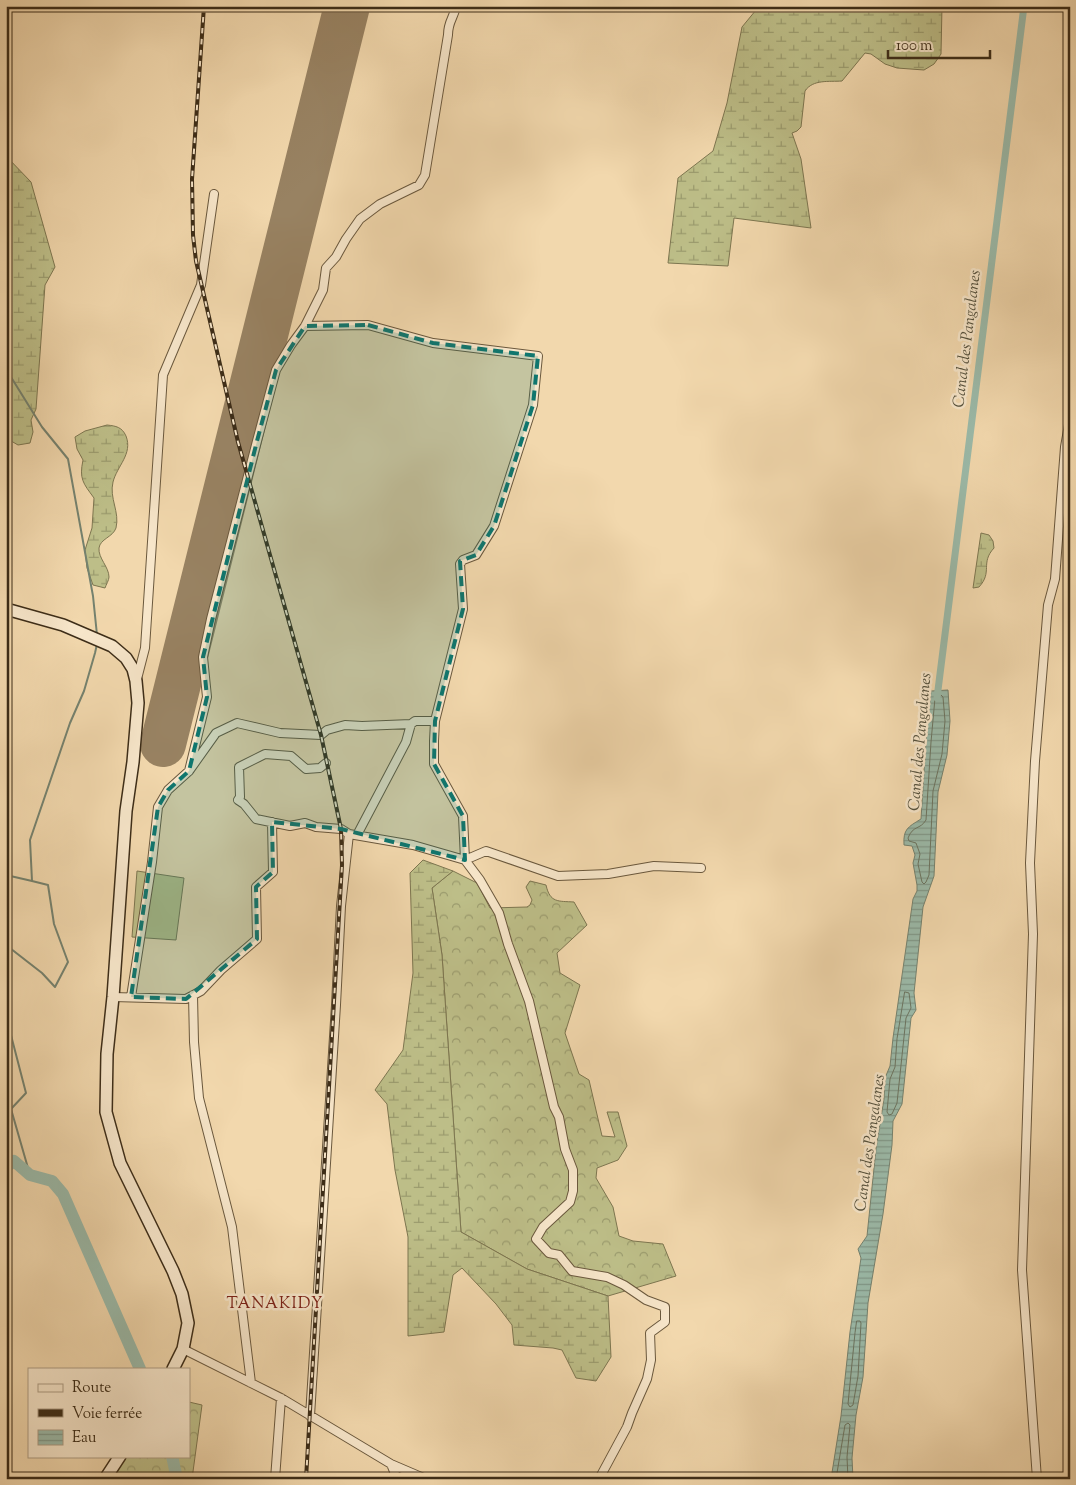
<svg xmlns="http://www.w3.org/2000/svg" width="1076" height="1485" viewBox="0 0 1076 1485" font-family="'Sorts Mill Goudy',serif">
	<defs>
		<pattern id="forest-crowns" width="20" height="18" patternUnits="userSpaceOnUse" patternTransform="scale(1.25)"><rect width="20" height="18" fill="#bdbe88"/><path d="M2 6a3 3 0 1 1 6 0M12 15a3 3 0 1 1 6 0" fill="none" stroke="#9b9b6e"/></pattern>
		<pattern id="wetland-marsh" width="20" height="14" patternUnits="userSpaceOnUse" patternTransform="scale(1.25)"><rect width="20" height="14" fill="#bdbe88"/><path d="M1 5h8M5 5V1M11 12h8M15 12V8" fill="none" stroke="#9b9b6e"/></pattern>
		<pattern id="water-rules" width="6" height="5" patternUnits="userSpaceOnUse" patternTransform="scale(1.25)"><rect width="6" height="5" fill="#9bbaa9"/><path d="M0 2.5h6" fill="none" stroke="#809889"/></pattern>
	</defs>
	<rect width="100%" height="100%" fill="#f2d8ad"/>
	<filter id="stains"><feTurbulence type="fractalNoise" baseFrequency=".004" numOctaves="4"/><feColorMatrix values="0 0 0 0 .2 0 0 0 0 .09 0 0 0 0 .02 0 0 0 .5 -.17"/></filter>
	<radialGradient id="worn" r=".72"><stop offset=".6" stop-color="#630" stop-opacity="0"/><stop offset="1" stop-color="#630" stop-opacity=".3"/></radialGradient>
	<path fill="url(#forest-crowns)" stroke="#7d7650" d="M453,871L477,883L490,908L527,907L530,905L532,900L526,887L530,881L546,885C550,903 558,901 574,902L587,925L557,953L560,973L580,985L565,1033L579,1074L589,1080L602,1136L615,1137L607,1112H618L627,1146L618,1160L597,1168L596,1178L613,1207L619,1236L633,1241L663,1244L676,1276L608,1296L527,1269L461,1232L442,955L432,888Z
		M189,1402L202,1405L192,1479H112L126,1456H189Z"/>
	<path fill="url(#wetland-marsh)" stroke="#7d7650" d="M764,6H942L941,54L934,64L924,70L897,68L885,64L871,54L865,53L842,81C829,82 813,79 805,91L801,127L797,131L792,133L801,159L811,228L734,218L728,266L668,263L678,178L713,151L727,103L742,27L756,10Z
		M6,156L31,182L55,267L45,285L36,409L31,420L33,432L30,443L18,445L6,438Z
		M107,425C116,426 122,427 126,436C133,454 117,466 113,482C109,498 120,512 116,528C113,537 100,539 99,548C98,558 109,567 109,577C109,580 106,585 105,588L93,585L87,568L85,550L92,528L94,498C83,483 79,479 83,460L77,449L75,437L85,431Z
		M981,533L989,535L993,541L994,548C980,563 993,572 979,587L973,588Z
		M423,860L453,871L432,888L442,955L461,1232L527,1269L608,1296L611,1357L596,1381L576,1378L562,1350L553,1348L514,1345L512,1325L496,1304L462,1268L453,1275L444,1332L408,1336V1237L395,1170L387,1104L375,1090L403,1050L413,973L410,873Z"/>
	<path fill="#bdbe88" stroke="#7d7650" d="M137,871L184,878L176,940L132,937Z"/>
	<path fill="url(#water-rules)" stroke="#75826f" d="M948,690L950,721L947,755L938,792L934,876L923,907L914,993L916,1010L911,1018L902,1104L893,1121L892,1145L883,1214L868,1303L863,1377L856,1415L852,1458L853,1479H831L841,1416L850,1332L861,1258L858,1249L867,1236L876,1149L884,1099L885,1078L890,1066L893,1038L913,899L917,891V885L913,863L915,855L912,846L904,845C903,829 908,827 921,819L926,741L931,691Z"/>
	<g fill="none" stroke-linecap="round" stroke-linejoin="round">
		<path stroke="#6c7460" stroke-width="1" d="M941,695L943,697L945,721L942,754L933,791L929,875L926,882L924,884L922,882L918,864L920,854L916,843L909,841L908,838C913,825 920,830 926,820L931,742L935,698L937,696Z
			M905,992L909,993L911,1008L906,1018L897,1103L892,1114L889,1115L887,1112L890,1079L895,1067L897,1039Z
			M857,1321H860L861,1323L858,1376L853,1405L850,1407L848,1404L855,1333Z
			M836,1479L845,1425L848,1423L850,1425L847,1457L848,1479"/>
		<path stroke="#75826f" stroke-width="2" d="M6,369L42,427L68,459L93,596L97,635
			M6,875L32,881L30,840L70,723L84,691L95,653L97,644
			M6,945L42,973L55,987L68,962L54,924L48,885L32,881
			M6,1016L26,1093L11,1109L30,1175"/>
		<path stroke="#9bbaa9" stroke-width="7" d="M937,698L1024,6"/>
		<path stroke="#9bbaa9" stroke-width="12" d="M6,1167L14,1161L30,1175L52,1181L63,1194L140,1369
			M172,1456L177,1479"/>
		<path stroke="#988262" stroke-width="46" d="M163,744L347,6"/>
		<g stroke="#6a583d" stroke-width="10">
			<path id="street" d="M305,326L368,325L433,343L538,356L533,405L494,526L476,555L463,560L460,564L463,609L435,721L434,741V764L463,816L465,860L486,851L558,876L608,874L654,866L701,868
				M137,679L145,648L163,375L201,285L214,194
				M326,763L320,768L306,769L291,756L265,754L239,767L240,797L238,800L244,804L256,819L290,826L305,823L316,827L341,829L349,834L413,845L465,860L480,880L499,913L508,944L529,1001L554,1107L559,1117L565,1149L573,1170V1191L570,1202L543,1227L536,1239L549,1253L559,1255L572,1271L607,1277L624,1285L646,1300L665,1307V1322L650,1333L651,1360L647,1379L632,1413L627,1427L599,1479
				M189,771L207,697L203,657L211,619L257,441L276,370L291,345L305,326L323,290L326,268L336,257L346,239L360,219L380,204L419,185L425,175L448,35C448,21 454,18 456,6
				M357,835L406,742L411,724
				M193,995L194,1042L199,1098L232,1227L251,1383
				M113,997L186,999L201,991L221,970L257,939L256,887L273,872L272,822
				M131,997L152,862L158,807L168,790L189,771L216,733L237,723L280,733L321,735L327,730L345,725L362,726L411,724L415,721H435
				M183,1349L281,1398L391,1464L426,1479
				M310,1416L336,1005L341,906L349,834
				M391,1464L397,1479
				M275,1479L281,1398
				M1037,1479L1022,1270L1033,934L1030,863L1035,761L1048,605L1055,579L1065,447L1070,419"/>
		</g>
		<g stroke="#3d2d18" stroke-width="14">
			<path id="secondary" d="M6,609L63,625L112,646L126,658L133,669L136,681L138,703L133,762L126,811L113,997L107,1054L106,1112L120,1163L173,1271L182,1294L188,1323L183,1349L173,1369
				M105,1479L120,1456"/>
		</g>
		<use href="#street" stroke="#f7e6ca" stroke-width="8"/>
		<use href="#secondary" stroke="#f7e6ca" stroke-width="11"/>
		<g stroke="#3d2d18" stroke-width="4">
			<path id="rail" d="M204,6L192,179L193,235L196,261L238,442L321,735L341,829L342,865L306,1479"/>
		</g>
		<use href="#rail" stroke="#f7e6ca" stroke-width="2" stroke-dasharray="5.5" stroke-linecap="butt"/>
	</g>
	<path fill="#0f766e" fill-opacity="0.2" stroke="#0f766e" stroke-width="4" stroke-dasharray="10 6" stroke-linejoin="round" d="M368,325L433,343L538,356L533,405L494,526L476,555L460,561L463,609L435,721L434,764L463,816L465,860L341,829L272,822L273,872L256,887L257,939L186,999L131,997L158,807L168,790L189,771L207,697L203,657L257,441L276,370L305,326Z"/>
	<g text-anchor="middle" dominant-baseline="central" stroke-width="5" stroke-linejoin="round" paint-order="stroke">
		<g font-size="16" font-style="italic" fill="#54503c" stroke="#f7e6ca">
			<text transform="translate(968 339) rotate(-83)">Canal des Pangalanes</text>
			<text transform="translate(921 742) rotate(-85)">Canal des Pangalanes</text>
			<text transform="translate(871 1143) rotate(-82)">Canal des Pangalanes</text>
		</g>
		<g font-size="16" letter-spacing="1" fill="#7a1f14" stroke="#f7e6ca">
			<text x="275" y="1304">TANAKIDY</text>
		</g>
	</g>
	<rect width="1076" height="1485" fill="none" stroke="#f2d8ad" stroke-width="25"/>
	<rect x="8" y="8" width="1061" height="1470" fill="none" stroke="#3d2d18" stroke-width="2.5"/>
	<rect x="12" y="12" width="1051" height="1460" fill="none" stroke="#3d2d18"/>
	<rect x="28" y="1368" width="162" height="90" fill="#f7e6ca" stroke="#ad9c83"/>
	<rect x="38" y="1384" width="25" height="8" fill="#f7e6ca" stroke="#ad9c83"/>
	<text x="72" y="1392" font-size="15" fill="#3d2d18">Route</text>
	<rect x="38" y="1409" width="25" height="8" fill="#3d2d18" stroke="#ad9c83"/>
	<text x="72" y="1418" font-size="15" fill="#3d2d18">Voie ferrée</text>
	<rect x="38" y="1430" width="25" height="15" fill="url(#water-rules)" stroke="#ad9c83"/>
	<text x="72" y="1442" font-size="15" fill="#3d2d18">Eau</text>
	<path d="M888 50v8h102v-8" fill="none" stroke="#3d2d18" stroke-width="2.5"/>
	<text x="896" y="50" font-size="15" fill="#3d2d18" stroke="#f7e6ca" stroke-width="4" paint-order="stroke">100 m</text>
	<rect width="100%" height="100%" filter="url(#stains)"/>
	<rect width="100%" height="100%" fill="url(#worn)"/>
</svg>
